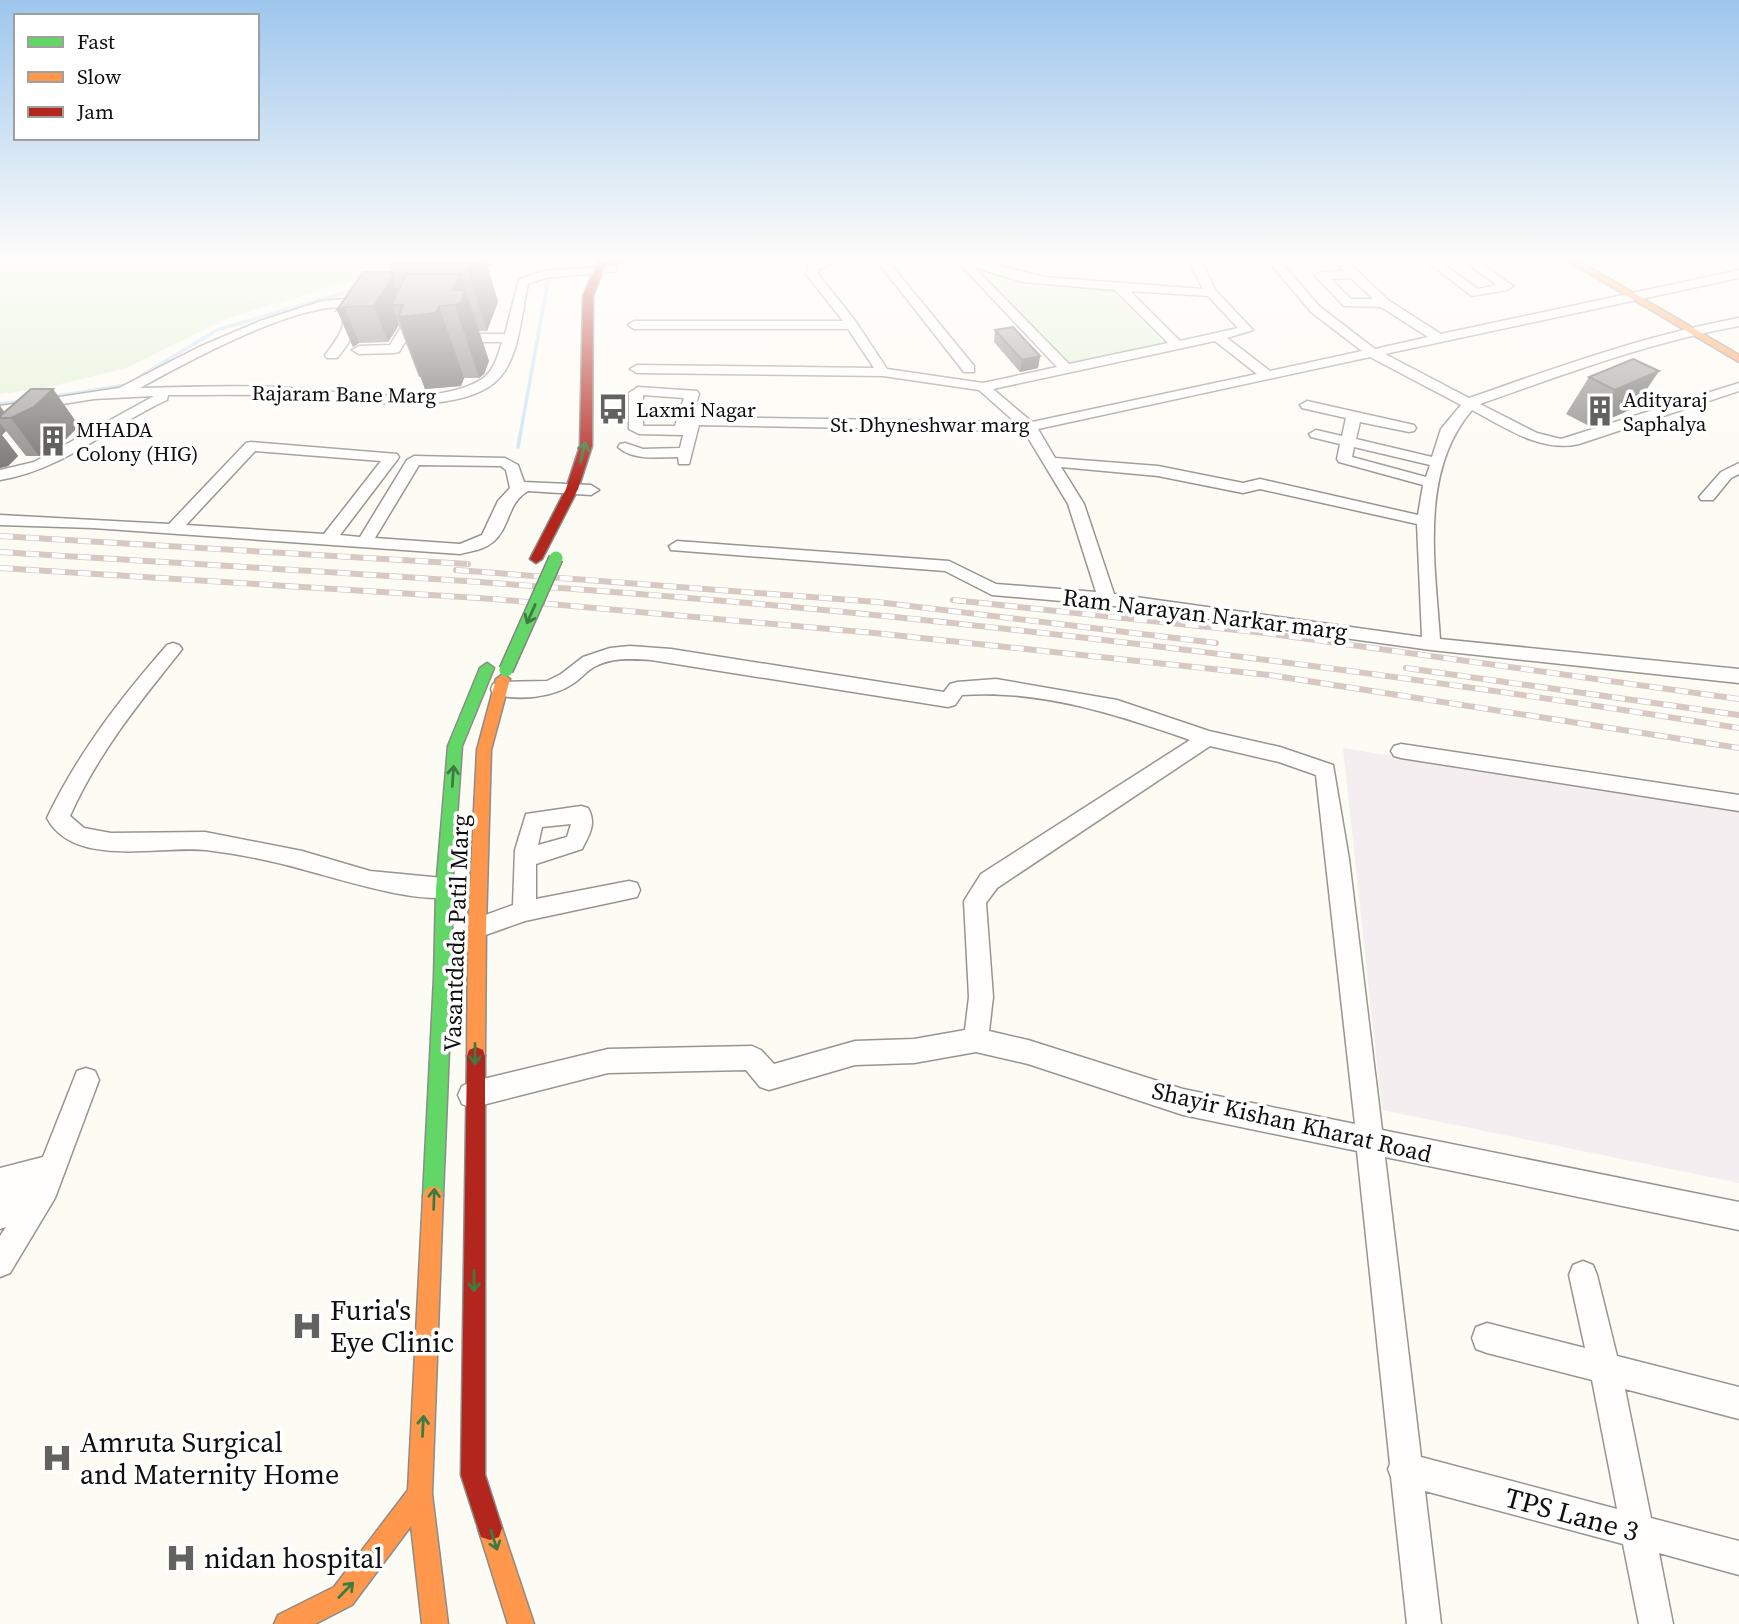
<svg xmlns="http://www.w3.org/2000/svg" width="1739" height="1624" viewBox="0 0 1739 1624" font-family="'Source Serif 4',serif">
	<rect width="100%" height="100%" fill="#fcfbf4"/>
	<path fill="#f4eef0" d="M1343,748L1739,812V1183L1382,1110Z"/>
	<path fill="#e2f1d5" d="M0,261H416L228,318L126,368L40,389L0,394Z
		M974,268L1018,280L1113,291L1165,344L1071,365Z"/>
	<g fill="none" stroke-linecap="round" stroke-linejoin="round">
		<path stroke="#cce0f5" stroke-width="3.5" d="M51,397L126,385L217,330L357,289
			M0,404L22,401
			M518,447L547,286L555,261"/>
		<g stroke="#969592" stroke-width="3">
			<path id="street" d="M478,261H501L459,272L453,269Z
				M821,261H839L818,270V274L856,322L887,369L983,383L1057,367L957,261H981L1044,277L1203,289L1189,261H1201L1216,291L1253,330L1227,338L1270,371L1362,351L1311,312L1268,261H1280L1319,306L1375,349L1428,337L1381,307L1344,306L1315,276L1321,272L1344,271L1335,261H1347L1388,300L1441,334L1739,270V278L1385,354L1469,398C1558,367 1646,335 1739,318V326C1650,342 1565,374 1480,404L1537,433L1561,439L1739,383V391L1579,444C1541,453 1504,427 1472,410C1419,472 1435,563 1440,639L1739,669V683L1431,650L1107,605L992,595L945,571L671,550L669,546L677,541L949,561L996,584L1096,592L1068,504L1024,431L699,425L689,464H679L678,457C657,457 634,461 618,447L620,444L625,443L643,449L680,448L683,435L639,434L629,429V393L638,387L697,391L699,394L692,417L1015,422L979,390L883,376L637,373L630,369L637,365L874,368L848,329H634L628,325L634,321H843L806,274L808,266ZM974,267L1023,282L1115,290L1168,343L1069,364ZM1351,278L1373,299H1351L1331,279ZM1130,291L1208,296L1238,328L1180,341ZM1215,341L1257,374L1032,422L993,389ZM1370,357L1461,405L1441,429L1432,457L1356,439L1360,422L1409,432L1414,431L1416,428L1414,425L1307,401L1300,405L1302,408L1346,418L1342,436L1316,430L1309,434L1311,437L1340,444L1337,459L1339,462L1423,485L1418,515L1260,479L1243,483L1158,466L1055,458L1038,429ZM643,395L684,398L675,426H643ZM1354,447L1430,465L1426,477L1352,457ZM1061,467L1158,476L1243,493L1260,489L1417,524L1422,637L1114,594L1084,504Z
				M877,261H888L974,366V372H964Z
				M1426,261H1439L1478,289L1497,285L1464,261H1478L1513,286L1507,290L1472,296Z
				M613,266L617,267V271L545,278L528,284C521,314 520,362 494,383C450,418 348,399 295,396C253,394 210,395 168,395L167,400C110,426 63,470 0,480V470L34,462L154,396L94,399L0,414V406L119,388L199,347L260,321L322,301L344,299L352,302C362,325 351,341 337,358H327L325,355C337,339 348,327 342,307C288,307 189,361 140,388C185,387 230,385 275,387C331,389 434,410 482,379C494,371 498,355 502,342H405L399,352L394,353L359,354L352,350L359,346L390,345L403,324L407,323L413,327L409,334H505L519,279L544,271Z
				M251,442L397,454L399,457L397,460L340,535L360,537L407,460L414,456L505,458L518,465L524,482L591,485L599,490L591,495L528,491C507,503 510,528 493,542C484,550 471,551 460,554L93,528L0,525V515L169,524L246,443ZM255,451L381,461L324,534L186,525ZM419,465L501,466L506,470L510,488L498,501L482,535L460,544L375,538Z
				M1739,463V474L1731,478L1713,500H1701L1699,497L1721,472Z
				M173,643L179,645L182,649L179,653C138,704 97,755 70,816L84,828L111,833L205,832L302,851L370,871L453,879L461,881L464,888L461,895C424,907 343,880 305,870C274,861 238,854 206,850C160,845 74,869 47,818C78,753 120,699 167,645Z
				M630,646L671,649L944,692L950,684L957,682L996,679L1117,700L1209,731L1280,747L1333,765L1349,859L1382,1130L1739,1202V1230L1385,1157L1421,1457L1617,1509L1592,1380L1487,1353L1476,1349L1472,1338L1476,1327L1487,1323L1585,1348L1569,1275L1573,1265L1583,1261L1593,1265L1597,1275L1617,1356L1739,1387V1419L1625,1389L1651,1518L1739,1541V1575L1659,1553L1673,1624H1639L1623,1544L1425,1491L1441,1624H1407L1391,1477L1388,1469L1390,1464L1357,1151L1183,1115L1028,1064L976,1052L914,1063L855,1065L769,1090L760,1087L746,1070L608,1073L471,1108L462,1104L458,1095L462,1086L471,1082L608,1049L752,1046L761,1050L774,1064L855,1041L914,1039L965,1030L969,997L964,901L981,874L1190,740C1118,715 1039,689 962,695L955,705L948,707L651,660C633,659 613,657 596,666C587,670 582,678 574,683C553,698 518,701 493,694L491,689L493,684L500,682L547,681L561,674L583,657L610,648ZM1210,746L1279,762L1316,775L1355,1124L1183,1089L1028,1040L989,1031L993,997L986,903L997,888Z
				M1401,744L1739,795V811L1401,758L1394,756L1391,751L1394,746Z
				M581,806L588,808C597,824 589,835 582,849L536,864V899L629,881L637,883L640,890L637,897L525,921L477,938L469,935L466,928L469,921L513,905L515,850L526,814ZM571,824L567,837L538,845L542,827Z
				M86,1068L95,1071L99,1080L55,1198L10,1273L0,1277V1236L6,1227L0,1229V1168L43,1157L77,1071Z"/>
		</g>
		<g stroke="#8c8c89" stroke-width="3">
			<path id="fast" d="M599,261H628L602,266Z
				M487,663L494,668L462,746L452,889V978L443,1196L440,1203L433,1206L426,1203L423,1196L434,978L436,889L448,746L480,668Z"/>
		</g>
		<g stroke="#8c8c89" stroke-width="3">
			<path id="slow" d="M1568,261H1579L1739,355V362Z
				M503,674L510,679L491,750L486,928L485,1056L483,1062L476,1065L469,1062L467,1056L468,928L477,750L496,679Z
				M433,1186L440,1189L443,1196L432,1494L448,1624H422L411,1526L352,1605L315,1624H274L278,1615L334,1587L408,1490L423,1196L426,1189Z
				M490,1516L499,1519L534,1624H508L478,1528L481,1519Z"/>
		</g>
		<g stroke="#8c8c89" stroke-width="3">
			<path id="jam" d="M598,261H607L593,296L592,446L578,489L542,559L536,563L530,559L566,489L580,446L583,296Z
				M476,1047L483,1050L485,1056V1475L502,1528L499,1537L490,1540L481,1537L461,1475L467,1056L469,1050Z"/>
		</g>
		<use href="#street" fill="#fffefd" fill-rule="evenodd"/>
		<use href="#fast" fill="#63d668" fill-rule="evenodd"/>
		<use href="#slow" fill="#ff974d" fill-rule="evenodd"/>
		<use href="#jam" fill="#b3261e" fill-rule="evenodd"/>
		<g stroke="#d8c8c4" stroke-width="6">
			<path id="rail" d="M0,536L468,564
				M0,552C257,568 515,582 771,605C1095,635 1418,677 1739,728
				M0,568L494,599L874,633L1269,675L1739,748
				M456,570L877,602L1216,643
				M953,600L1265,633L1739,699
				M1406,668L1739,715"/>
		</g>
		<use href="#rail" stroke="#fff" stroke-width="4.5" stroke-dasharray="13" stroke-linecap="butt"/>
		<g stroke="#83837f" stroke-width="16" stroke-linecap="butt">
			<path id="fast-bridge" d="M506,670L556,558"/>
		</g>
		<use href="#fast-bridge" stroke="#63d668" stroke-width="13"/>
	</g>
	<path fill="#8a8884" d="M388,261H486L498,302L487,331H479L489,361L484,374L479,378H464L461,386L425,389L421,377H419L399,325L388,342L359,343L353,347L337,310L392,272Z
		M995,330L1040,356L1038,368L1020,372L994,342Z
		M1659,371L1634,408L1591,427L1566,414L1589,377Z
		M53,389L79,426L61,444L39,456H26L6,431L2,435L18,456L8,466L0,468V406L4,412Z"/>
	<path fill="#706f6b" d="M465,261H486L498,302L487,331Z
		M460,274L489,361L484,374L479,378L455,305L453,290Z
		M393,277L407,313L403,305H391L399,325L388,342L374,306Z
		M439,306L464,378L461,386L425,389L398,317Z
		M344,307L359,343L353,347L337,310Z
		M1040,356L1038,368L1020,372L1022,360Z
		M1659,371L1634,408L1591,427L1615,390Z
		M53,389L79,426L61,444L39,456L11,418Z
		M0,406L9,418H0Z
		M0,423L6,431L2,435L18,456L8,466L0,468Z"/>
	<path fill="#a09e99" stroke="#706f6b" stroke-width="2" d="M363,272H392L393,277L374,306L344,307L337,310Z
		M406,274H460L453,290H466L461,302L455,305L439,306L436,313L398,317L403,305H391Z
		M1013,327L1040,356L1022,360L995,330Z
		M1633,359L1659,371L1615,390L1589,377Z
		M31,389H53L34,407L11,418H0V416Z"/>
	<defs><path id="oneway-shaft" d="M-6 0H5M1.5-3L5.5 0L1.5 3" fill="none" stroke-width="1.6" stroke-linecap="round" stroke-linejoin="round" transform="scale(1.75)"/></defs>
	<g stroke="#3d7c40">
		<use href="#oneway-shaft" transform="translate(583 452) rotate(-76)"/>
		<use href="#oneway-shaft" transform="translate(531 614) rotate(114)"/>
		<use href="#oneway-shaft" transform="translate(453 776) rotate(-86)"/>
		<use href="#oneway-shaft" transform="translate(475 1054) rotate(90)"/>
		<use href="#oneway-shaft" transform="translate(434 1199) rotate(-88)"/>
		<use href="#oneway-shaft" transform="translate(474 1281) rotate(90)"/>
		<use href="#oneway-shaft" transform="translate(423 1426) rotate(-87)"/>
		<use href="#oneway-shaft" transform="translate(494 1540) rotate(72)"/>
		<use href="#oneway-shaft" transform="translate(346 1590) rotate(-46)"/>
	</g>
	<linearGradient id="sky" x2="0" y2="1"><stop stop-color="#9dc6ed"/><stop offset="0.53" stop-color="#fefdfa"/><stop offset="1" stop-color="#fefdfa" stop-opacity="0"/></linearGradient>
	<rect width="1739" height="489" fill="url(#sky)"/>
	<defs>
		<g id="bus-bare" transform="scale(2.415)"><path d="M-5-6H5V4H4V6H2V4H-2V6H-4V4H-5ZM-3.5-4V0h7V-4ZM-3.5 1.2v1.5H-2V1.2ZM2 1.2v1.5H3.5V1.2Z" fill="#62625f" stroke="#fff" stroke-width="2.5" paint-order="stroke"/></g>
		<g id="building-bare" transform="scale(2.415)"><path d="M-4-6H4V6H1V3H-1V6H-4ZM-2.5-4.3h1.7v1.8h-1.7ZM.8-4.3h1.7v1.8H.8ZM-2.5-1h1.7V.8h-1.7ZM.8-1h1.7V.8H.8Z" fill="#62625f" stroke="#fff" stroke-width="2.5" paint-order="stroke"/></g>
		<g id="hospital-bare" transform="scale(2.415)"><path d="M-5-5h3v3.5h4V-5h3V5h-3V1.5h-4V5h-3Z" fill="#62625f" stroke="#fff" stroke-width="2.5" paint-order="stroke"/></g>
	</defs>
	<g fill-rule="evenodd">
		<use href="#bus-bare" x="613" y="409"/>
		<use href="#building-bare" x="1600" y="411"/>
		<use href="#building-bare" x="53" y="441"/>
		<use href="#hospital-bare" x="307" y="1326"/>
		<use href="#hospital-bare" x="57" y="1458"/>
		<use href="#hospital-bare" x="181" y="1558"/>
	</g>
	<g text-anchor="middle" dominant-baseline="central" stroke-width="7" stroke-linejoin="round" paint-order="stroke">
		<g font-size="21" fill="#0f0f0f" stroke="#fff">
			<text transform="translate(344 394) rotate(1)">Rajaram Bane Marg</text>
			<text x="930" y="424">St. Dhyneshwar marg</text>
		</g>
		<g font-size="21" fill="#0f0f0f" stroke="#fff" text-anchor="start">
			<text x="1623" y="399">Adityaraj<tspan x="1623" dy="24">Saphalya</tspan></text>
			<text x="636" y="409">Laxmi Nagar</text>
			<text x="76" y="429">MHADA<tspan x="76" dy="24">Colony (HIG)</tspan></text>
		</g>
		<g font-size="24" fill="#0f0f0f" stroke="#fff">
			<text transform="translate(1205 614) rotate(7)">Ram Narayan Narkar marg</text>
			<text transform="translate(456 933) rotate(-88)">Vasantdada Patil Marg</text>
			<text transform="translate(1292 1122) rotate(13)">Shayir Kishan Kharat Road</text>
		</g>
		<g font-size="28" fill="#0f0f0f" stroke="#fff" text-anchor="start">
			<text x="330" y="1310">Furia's<tspan x="330" dy="32">Eye Clinic</tspan></text>
			<text x="80" y="1442">Amruta Surgical<tspan x="80" dy="32">and Maternity Home</tspan></text>
			<text x="204" y="1558">nidan hospital</text>
		</g>
		<g font-size="28" fill="#0f0f0f" stroke="#fff">
			<text transform="translate(1572 1514) rotate(15)">TPS Lane 3</text>
		</g>
	</g>
	<rect x="14" y="14" width="245" height="126" fill="#ffffff" stroke="#9f9f9f" stroke-width="2"/>
	<rect x="28" y="37" width="35" height="10" fill="#63d668" stroke="#9f9f9f" stroke-width="2"/>
	<text x="77" y="49" font-size="21" fill="#0f0f0f">Fast</text>
	<rect x="28" y="72" width="35" height="10" fill="#ff974d" stroke="#9f9f9f" stroke-width="2"/>
	<text x="77" y="84" font-size="21" fill="#0f0f0f">Slow</text>
	<rect x="28" y="107" width="35" height="10" fill="#b3261e" stroke="#9f9f9f" stroke-width="2"/>
	<text x="77" y="119" font-size="21" fill="#0f0f0f">Jam</text>
</svg>
